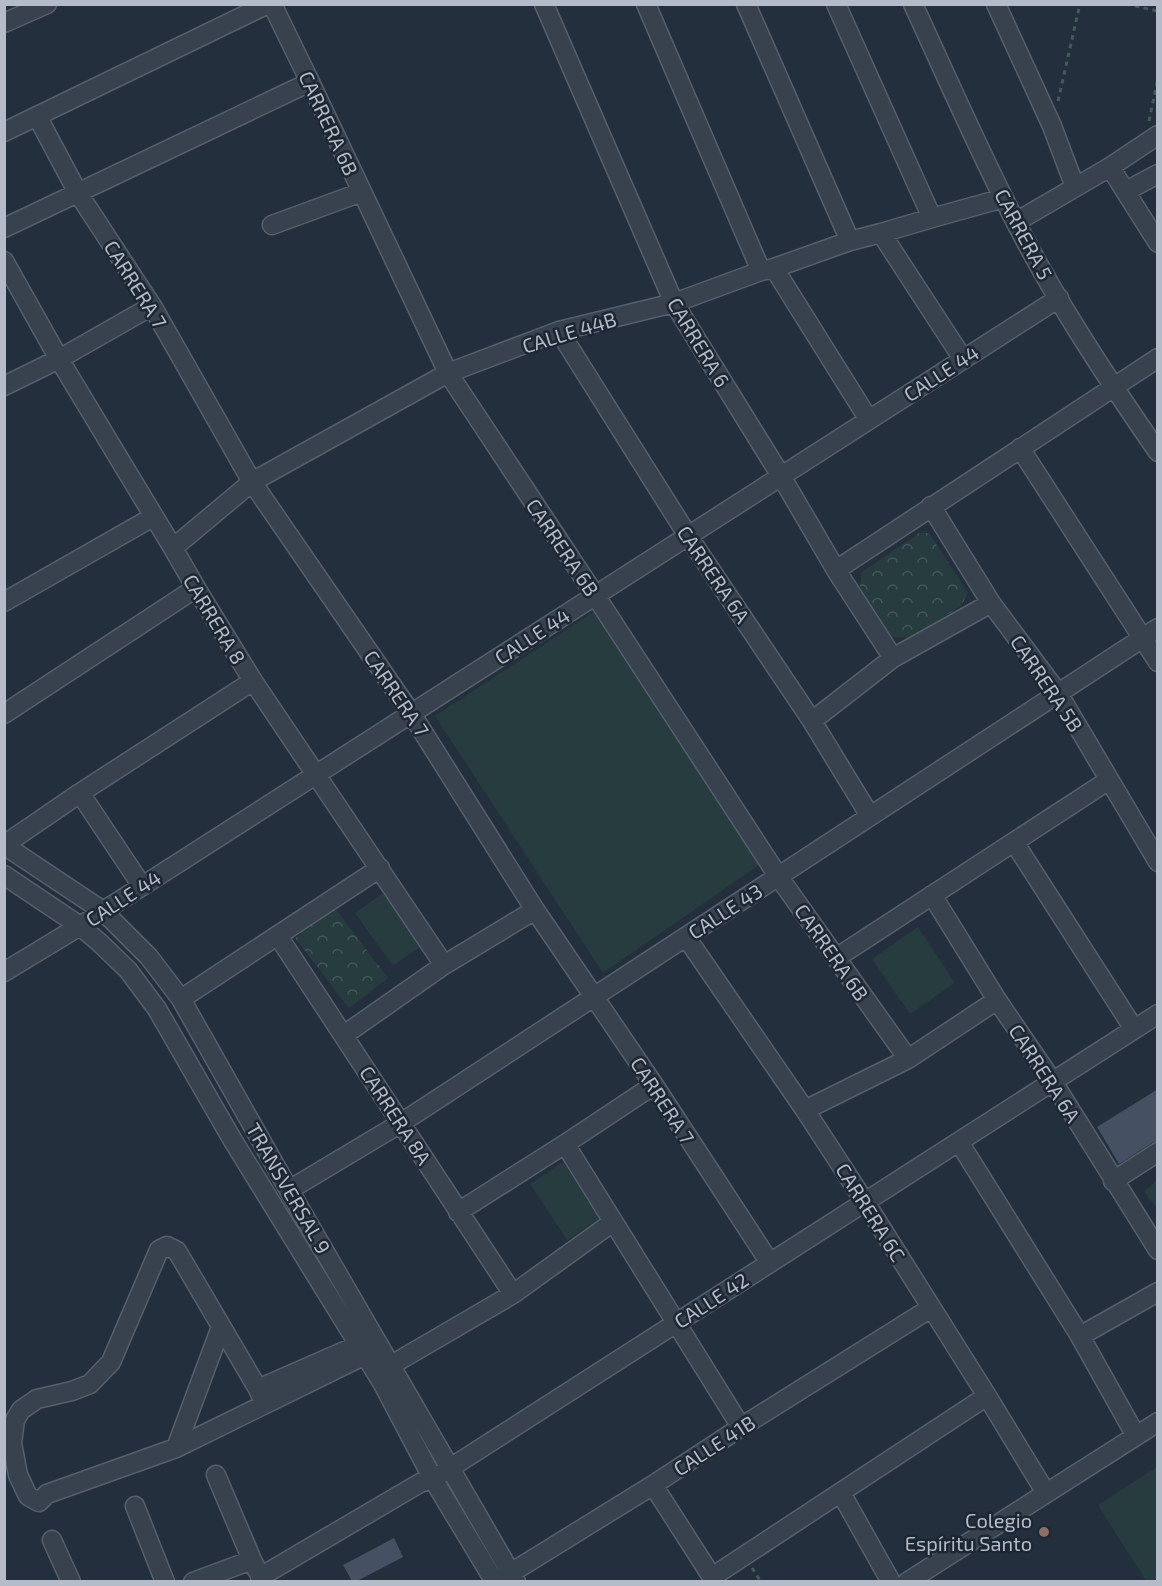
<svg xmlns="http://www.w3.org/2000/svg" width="1162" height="1586" viewBox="0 0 1162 1586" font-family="'Exo 2',sans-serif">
	<defs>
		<pattern id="park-crowns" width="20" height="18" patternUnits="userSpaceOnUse" patternTransform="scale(1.5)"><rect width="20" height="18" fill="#263c3f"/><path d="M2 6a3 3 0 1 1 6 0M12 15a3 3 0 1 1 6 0" fill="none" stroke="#435659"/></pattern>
	</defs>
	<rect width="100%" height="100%" fill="#242f3e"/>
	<path fill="url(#park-crowns)" d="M919,533H929L968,593L961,606L911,638L888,637L860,587L862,572Z
		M334,907L388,978L349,1008L295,938Z"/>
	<path fill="#263c3f" d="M604,605L762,863L603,973L435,716Z
		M386,891L424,944L393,966L355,913Z
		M918,927L955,983L910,1014L872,959Z
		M563,1162L600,1218L567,1240L530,1184Z
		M1157,1181V1209L1144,1191Z
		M1157,1467V1581H1146L1098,1505Z"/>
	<path fill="#455162" d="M1158,1089V1141L1152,1143L1119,1164L1097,1127Z
		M394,1538L403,1557L357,1581H352L343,1565Z"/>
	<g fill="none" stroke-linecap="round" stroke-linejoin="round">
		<g stroke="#565f6c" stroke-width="21">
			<path id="minor" d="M272,4L310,82L448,373L595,595L778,876L908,1059
				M544,4L674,303L781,476L836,570L893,658
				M646,4L761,271
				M746,4L850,241
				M836,4L932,218
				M913,4C943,69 972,135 1004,199C1047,287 1102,371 1158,452
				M996,4L1052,126L1075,187
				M4,23L47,4
				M37,116L78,193L152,306L252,482L411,713L535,910L654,1085L770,1263
				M4,132L268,4
				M1110,167L1158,243
				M1126,191L1158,174
				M1016,222L1110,167L1158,135
				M272,225L362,192
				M4,228L310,82
				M881,233L963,359
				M4,261L59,359L173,548L196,588L253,681L444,965
				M774,268L869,420
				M559,331L688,536L812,721L870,816
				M4,386L59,359L152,306
				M1020,448L1158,662
				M931,506L991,603L1058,693L1158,862
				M173,548L252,482L448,373L559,331L674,303L761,271L774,268L850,241L881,233L932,218L1004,198
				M836,570L1158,358
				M4,602L153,517
				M4,714L196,588
				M812,721L893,658L991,603
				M80,793L142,886
				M1014,842L1134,1029
				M4,845L103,911L149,957L181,999L289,1190L516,1582
				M4,845L80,793L253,681
				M4,875L80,926L100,943L128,970L157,1009L232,1139L383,1384L433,1479L495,1582
				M932,895L997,1000L1053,1082L1158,1250
				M278,936L513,1294
				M686,937L805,1110L865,1202L987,1396L1046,1493
				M836,958L1109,780
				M4,972L80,926L1059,298
				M181,999L380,868
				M344,1035L444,965L535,910
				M805,1110L908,1059L997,1000
				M959,1142L1080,1336L1136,1436
				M565,1144L741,1427
				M1113,1181L1158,1152
				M289,1190L401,1123L1158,628
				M458,1212L565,1144L654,1085
				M1080,1336L1158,1292
				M381,1371L513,1294L613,1222
				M258,1389L349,1349L362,1348
				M265,1404L258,1389L177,1251L167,1246L159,1250L111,1362L90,1384L72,1391L37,1399L21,1410L15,1420L12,1443L18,1475L28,1496L39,1502L47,1494L176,1448L357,1359L361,1349
				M176,1448L221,1327
				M216,1475L252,1560
				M653,1485L712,1577L987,1396
				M841,1493L891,1582
				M135,1506L165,1582
				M52,1540L71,1582
				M260,1577L420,1483L433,1479L1158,1014
				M501,1579L653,1485L741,1427L931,1308
				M193,1582L252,1560L257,1570
				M907,1582L1158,1422"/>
		</g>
		<path stroke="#44595c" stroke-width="3" stroke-dasharray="4.5 4.5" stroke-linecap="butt" d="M1126,4L1158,11
			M1058,101L1080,4
			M1149,121L1158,78
			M752,1568L761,1582"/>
		<use href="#minor" stroke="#38414e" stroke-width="18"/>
	</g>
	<circle fill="#8d6e63" stroke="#1d2633" stroke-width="2" cx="1044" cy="1532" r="6"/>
	<g text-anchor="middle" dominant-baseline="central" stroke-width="5" stroke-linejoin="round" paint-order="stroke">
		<g font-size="20" fill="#b4bcc9" stroke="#1d2633">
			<text transform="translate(329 123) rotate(65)">CARRERA 6B</text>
			<text transform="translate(1024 234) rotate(62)">CARRERA 5</text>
			<text transform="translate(136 284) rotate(58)">CARRERA 7</text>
			<text transform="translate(569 332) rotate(-17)">CALLE 44B</text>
			<text transform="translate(699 342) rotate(59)">CARRERA 6</text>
			<text transform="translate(941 373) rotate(-33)">CALLE 44</text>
			<text transform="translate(563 547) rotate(56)">CARRERA 6B</text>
			<text transform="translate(714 574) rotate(56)">CARRERA 6A</text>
			<text transform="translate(215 619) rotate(59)">CARRERA 8</text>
			<text transform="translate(532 636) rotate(-33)">CALLE 44</text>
			<text transform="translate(1047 683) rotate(56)">CARRERA 5B</text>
			<text transform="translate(397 693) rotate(56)">CARRERA 7</text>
			<text transform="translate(123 898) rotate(-33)">CALLE 44</text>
			<text transform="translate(725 911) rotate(-33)">CALLE 43</text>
			<text transform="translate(832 952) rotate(55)">CARRERA 6B</text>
			<text transform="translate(1045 1073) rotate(57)">CARRERA 6A</text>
			<text transform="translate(663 1100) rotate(57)">CARRERA 7</text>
			<text transform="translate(396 1115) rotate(57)">CARRERA 8A</text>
			<text transform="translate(289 1188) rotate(60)">TRANSVERSAL 9</text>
			<text transform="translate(871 1212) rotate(58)">CARRERA 6C</text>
			<text transform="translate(711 1300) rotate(-33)">CALLE 42</text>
			<text transform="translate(714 1445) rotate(-33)">CALLE 41B</text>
		</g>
		<g font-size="20" fill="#b4bcc9" stroke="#1d2633" text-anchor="end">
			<text x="1032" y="1520">Colegio<tspan x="1032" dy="23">Espíritu Santo</tspan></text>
		</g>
	</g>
	<rect width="1162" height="1586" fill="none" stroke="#b4bcc9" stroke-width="12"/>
</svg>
